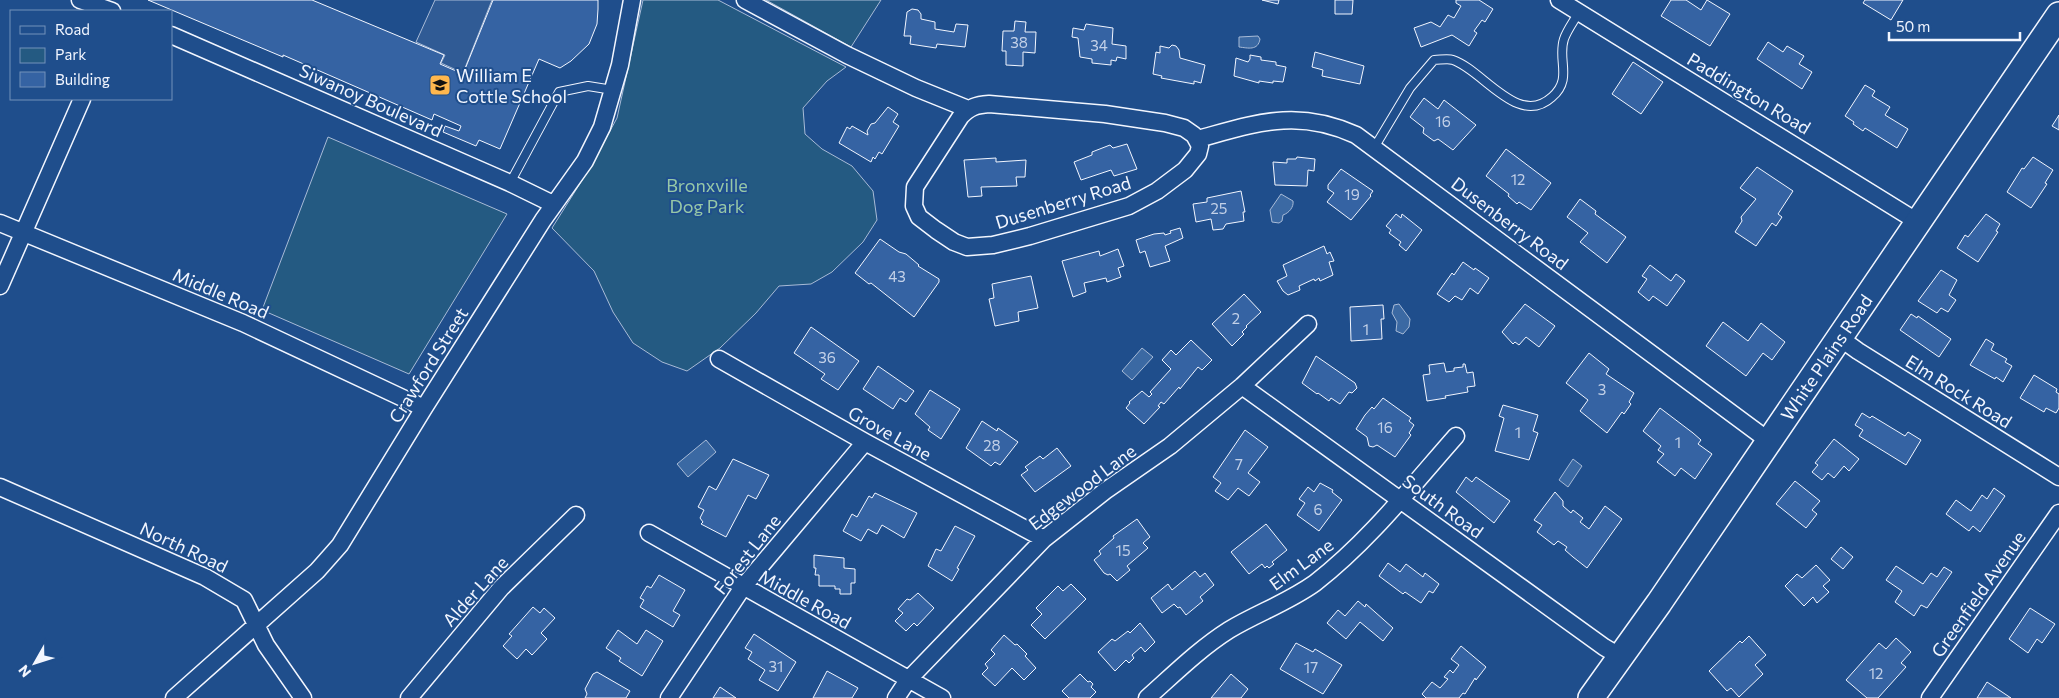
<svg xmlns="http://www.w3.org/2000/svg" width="2059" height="698" viewBox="0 0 2059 698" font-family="Commissioner,sans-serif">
	<rect width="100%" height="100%" fill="#1f4e8c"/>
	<path fill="#245a82" stroke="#a8bbd7" d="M643,0H718L846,67L827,81L803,108L805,134L822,149L852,166L873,191L877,220L863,242L832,272L811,284L779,286L756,313L720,348L687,371L662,362L633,343L613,312L594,271L552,228L591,166L617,118Z
		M766,0H881L851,47Z
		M328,137L507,214L409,374L262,310Z"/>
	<path fill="#305b95" stroke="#a8bbd7" d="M435,0H492L463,73L441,63L445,55L416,42Z"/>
	<path fill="#3b69a3" stroke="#a8bbd7" d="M1258,36L1260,39C1258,51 1248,48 1239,47V37Z
		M1281,194L1293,201C1294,207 1289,213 1283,215L1282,221L1279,223L1272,222L1270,210Z
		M1399,304L1410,319L1409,327L1403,334L1396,331L1397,322L1392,313L1394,305Z
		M1142,348L1153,357L1132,380L1122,371Z
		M706,440L716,452L688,477L677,464Z
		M1573,459L1582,466L1568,487L1559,480Z"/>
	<path fill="#3563a3" stroke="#f2f6ff" d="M148,0H312L444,55L440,64L463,74L493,0H598V9L597,24L589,44L571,61L560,68L539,59L500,149L479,140L476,146L443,132L445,126L459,131L461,126L434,114L432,120L283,55V57Z
		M1262,0H1279L1278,4Z
		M1335,0H1353L1352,14H1335Z
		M1456,0H1479L1493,9L1485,22L1482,20L1474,31L1477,33L1469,46L1452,35L1421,47L1414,28L1431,22L1440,27L1448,15L1454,18L1461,6L1456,3Z
		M1671,0H1686L1701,10L1707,0L1730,14L1710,46L1661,16Z
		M1865,0H1903L1891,20L1863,3Z
		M912,9L918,10L921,14V19L935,22V29L954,32L956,24L968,25L965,47L937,44L936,48L910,44L911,36H904L907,12Z
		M1015,21L1026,22L1025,32H1036L1035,53L1023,52V66L1006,65V51H1002L1003,31H1014Z
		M1086,24L1113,28L1112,44L1126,46V59L1117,57L1116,61L1111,60V65L1092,63V59L1080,57L1078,38L1072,37L1073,28L1084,30Z
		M1768,42L1783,52L1787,46L1804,56L1799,64L1812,72L1802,89L1757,59Z
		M1172,45L1176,46L1179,50L1180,58L1205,65L1201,83L1194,81V84L1161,78L1162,76L1153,74L1156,52L1160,53V46L1169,48Z
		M1315,52L1364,66L1360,84L1322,76L1323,70L1312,67Z
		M1250,55L1261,57V60L1276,62V65L1286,67L1283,82L1273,81V83L1259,81V83L1234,76L1236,58L1248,62L1250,59Z
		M1633,62L1663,82L1641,114L1612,94Z
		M1865,85L1875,91L1872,96L1890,107L1885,115L1908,129L1897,148L1865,128L1863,131L1853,124L1854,122L1845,116Z
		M1424,98L1438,109L1444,100L1476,125L1453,150L1438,139L1434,141L1423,133L1424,128L1410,117Z
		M888,107L898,114L893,122L899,126L882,154L879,152L875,159L873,157L871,162L839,143L847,127L850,129L852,126L868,135L867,131L871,124L875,123Z
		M2059,115V130L2052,126Z
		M1127,144L1137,169L1114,176L1111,170L1081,180L1074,162L1092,155V152L1110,145L1113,148Z
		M1506,149L1551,183L1531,210L1519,202L1517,204L1508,196L1509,194L1486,176Z
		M1297,157L1315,159L1314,171L1308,170L1307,186L1275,185L1273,162L1287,163V159H1296Z
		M2033,157L2053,170L2045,183L2047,184L2031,208L2007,192L2022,168L2024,169Z
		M996,158V162L1026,160L1025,177H1016L1017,186L981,187L982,196L968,197L964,160Z
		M1757,167L1793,191L1778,214L1782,217L1776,226L1772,223L1756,246L1735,232L1742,221L1741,217L1756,199L1740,188Z
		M1341,169L1373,191L1370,195L1371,196L1351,220L1327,202L1334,193L1328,189V185Z
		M1241,191L1245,212H1243L1244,221L1226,224L1223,229L1213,230L1211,219L1196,222L1193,204L1207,202V198Z
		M1580,199L1596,211L1595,214L1626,237L1607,263L1580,242L1588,233L1567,217Z
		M1396,214L1401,218L1402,214L1422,230L1406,251L1399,245L1401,242L1389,233L1391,230L1386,226Z
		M1986,214L2000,224L1996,231L1998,232L1978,262L1957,248L1965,235L1968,237Z
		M1180,228L1183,238L1165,246L1170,261L1150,267L1145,251L1140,253L1136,240L1154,234L1164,233L1165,235L1171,233L1170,231Z
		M880,239L899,252L906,254L919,265L918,266L939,279V282L914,317L871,283L869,284L855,273Z
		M1324,246L1327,254L1330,252L1334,261L1329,262L1333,275L1320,281L1319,278L1315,281L1314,279L1299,286L1300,290L1288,295L1283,291L1277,281L1287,276L1283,265Z
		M1118,249L1124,266L1118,268L1121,277L1107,282L1106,278L1084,283L1086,292L1073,297L1062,261L1099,251L1100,256Z
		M1463,262L1474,270L1475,268L1489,278L1478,294L1470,288L1462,300L1455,296L1449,302L1437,294L1452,273L1454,275Z
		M1650,265L1671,281L1676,274L1685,281L1667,306L1653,296L1649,301L1638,292L1647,279L1642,276Z
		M1941,270L1957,280L1949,295L1956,300L1948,312L1941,308L1937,313L1918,301Z
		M1031,276L1038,308L1018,312L1019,321L995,326L989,299L994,298L992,284Z
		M1244,294L1261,312L1246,326L1247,327L1242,332L1244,334L1232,346L1212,324Z
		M1525,304L1555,326L1539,347L1526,337L1519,345L1515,342L1513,344L1502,332Z
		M1383,305L1384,319H1381L1382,339L1351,341L1350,307Z
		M1911,314L1917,318L1918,316L1951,339L1939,357L1900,330Z
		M1723,322L1748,341L1761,323L1785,342L1772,360L1763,353L1746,376L1706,346Z
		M811,327L859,361L838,390L821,379L825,374L794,353Z
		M1986,339L1994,344L1991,350L2007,359L2005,362L2012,366L2003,382L1996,377L1995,379L1970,365Z
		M1191,340L1212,360L1202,370L1198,367L1180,389L1179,387L1164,404L1161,402L1158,406L1160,407L1144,424L1126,408L1130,403L1129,402L1142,391L1149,397L1152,394L1150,392L1171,369L1162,360L1171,350L1176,355Z
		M1589,353L1609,369L1606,374L1634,393L1629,402L1631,404L1624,414L1622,412L1607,433L1580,411L1588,400L1566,383Z
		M1316,356L1355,383L1357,388L1352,393L1349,392L1340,404L1331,398L1329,401L1318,393L1317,394L1302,383Z
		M1444,363L1446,372L1454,371V368L1463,367V364H1465L1467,373L1473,372L1475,386L1467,387L1468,392L1445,396L1446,398L1427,401L1423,375L1430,374L1429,365Z
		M878,366L914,391L906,402L900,398L893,409L863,389Z
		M2034,375L2057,389L2056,392L2059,394V408L2056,413L2046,408L2044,412L2020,398Z
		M930,390L960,409L941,439L928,430L930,427L915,414Z
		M1383,398L1411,418L1409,421L1414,425L1409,433L1411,435L1395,457L1377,445L1373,447L1369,446L1367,437L1356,429L1365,415L1372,407L1374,409Z
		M1503,405L1538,415L1533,431L1538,433L1529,460L1495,451L1504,418L1499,416Z
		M1660,408L1693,433L1701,440L1698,444L1712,454L1695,479L1681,468L1675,476L1657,462L1664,454L1658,450L1661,446L1643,431Z
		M1862,413L1870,418L1872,416L1905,436L1908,432L1921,440L1906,465L1859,436L1863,430L1855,425Z
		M982,421L997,431L998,428L1018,442L1000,465L995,462L991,466L966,448Z
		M1245,430L1268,447L1248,473L1260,482L1249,496L1238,488L1228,500L1215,491L1221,483L1213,477Z
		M1834,439L1859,459L1849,471L1844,466L1834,478L1828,473L1822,480L1812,472L1818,465L1815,463Z
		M1057,448L1071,466L1035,492L1021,475L1028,470L1025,467L1040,456L1043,459Z
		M733,459L769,475L756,499L748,495L726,537L701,524L703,522L700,518L704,510L698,507L709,486L716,490Z
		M1466,477L1472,482L1476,477L1510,501L1494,523L1456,492Z
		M1795,481L1820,501L1812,510L1817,514L1806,528L1776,504Z
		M1320,483L1333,490L1332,492L1342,500L1319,531L1297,515L1305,503L1299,499L1308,487L1314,492Z
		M1994,488L2005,496L1980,532L1973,526L1969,531L1946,514L1956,500L1971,511L1982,495L1987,499Z
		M1555,492L1563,501V506L1571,513L1573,510L1583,518L1580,522L1589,529L1605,506L1622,519L1587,568L1573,557L1565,550L1567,547L1558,541L1554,545L1537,532L1542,525L1534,520Z
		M875,493L917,513L904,538L882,525L877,534L868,529L861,541L843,531L852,514L857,517L869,496L872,498Z
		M1137,519L1150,537L1143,543L1148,548L1127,566L1130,570L1117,581L1110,574L1108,575L1104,573L1094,560L1101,554L1099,551L1114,538L1113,536Z
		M1266,524L1287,550L1272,562L1274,564L1269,568L1267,566L1265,568L1262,564L1249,574L1231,552Z
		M955,526L975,536L957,568L959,569L952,581L928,566L936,549L941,551Z
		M1841,547L1853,557L1843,569L1831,559Z
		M814,555L844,558V568L855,569V583H851V594H840V589H835V586H819V575H815L816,568H814Z
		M1388,563L1400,572L1406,564L1423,577L1425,573L1439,584L1433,593L1429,591L1421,603L1405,592L1403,594L1379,576Z
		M1816,565L1830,580L1823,586L1829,592L1817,603L1813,597L1804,606L1785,586L1797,574L1802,578Z
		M1896,566L1923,584L1931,573L1937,577L1944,567L1952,572L1927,608L1921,605L1914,616L1895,602L1902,591L1886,580Z
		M1195,571L1200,577L1205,573L1214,585L1200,597L1203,601L1186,615L1180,607L1178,608L1174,604L1162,613L1151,598L1168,584L1172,590Z
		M659,575L685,590L673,611L680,615L673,627L640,607L644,600L640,598L647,586L651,588Z
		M1071,584L1086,599L1045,639L1031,625L1042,614L1036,608L1058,586L1063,591Z
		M918,593L934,608L917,626L914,623L906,631L895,621L903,613L898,609L907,599L910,600Z
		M1358,601L1365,607L1366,604L1393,628L1383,641L1360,622L1346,639L1327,623L1338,610L1345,616Z
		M533,607L540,613L544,608L555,618L541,633L547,639L532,655L526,649L517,659L503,646L512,636L509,634Z
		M2030,608L2055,624L2042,643L2037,639L2028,653L2009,639Z
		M1140,623L1155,642L1145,652L1141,647L1132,655L1134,658L1129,663L1126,660L1115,671L1098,652L1112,639L1115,641L1128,631L1130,633Z
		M618,630L637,644L646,630L663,641L642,676L619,661L621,658L606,648Z
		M754,634L796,662L778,691L759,680L765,670L748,659L752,652L745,648Z
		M1004,635L1015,645L1017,644L1027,654L1025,656L1036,668L1024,680L1012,668L995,686L982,674L988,668L985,664L995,654L991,650Z
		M1749,636L1766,655L1755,665L1763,674L1739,697L1731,688L1727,691L1709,671L1740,641L1742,643Z
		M1896,638L1911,652L1901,663L1906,667L1878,698H1867L1846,680L1879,643L1886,649Z
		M1296,643L1313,652L1315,649L1342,665L1323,694L1280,669Z
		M1461,646L1486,667L1476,680L1475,678L1465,694L1463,693L1459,698H1426L1422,694L1432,682L1440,688L1448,679L1444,677L1450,670L1453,673L1459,665L1451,659Z
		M827,671L858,688L852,698H813Z
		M597,672L630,691L626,698H585L587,694L585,689L593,674Z
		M1080,674L1088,682L1090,681L1093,684L1091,687L1096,692L1090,698H1069L1062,691Z
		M1231,674L1248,689L1241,698H1211Z
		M1987,682L2011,698H1977Z
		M720,687L736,698H713Z"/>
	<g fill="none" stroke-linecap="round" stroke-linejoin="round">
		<g stroke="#f2f6ff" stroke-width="10">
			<path id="service" d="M1374,148L1410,88L1434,60C1440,60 1448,58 1453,60C1483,70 1518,128 1552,97C1573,79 1557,60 1564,39C1567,30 1574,21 1579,12
				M510,183L559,92L588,86L613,90"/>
		</g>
		<g stroke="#f2f6ff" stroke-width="19">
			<path id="minor" d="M80,0L112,11
				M745,0L847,55L916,88L968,109
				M1559,0L1918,222
				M171,35L510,183L553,204
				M989,104L1105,114L1165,123L1184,128L1194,135L1200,146L1198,154L1185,170L1157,191L1129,206L1030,236L993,245L967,247L954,242L936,230L919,217L914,206L915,187L961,116C970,107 976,105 989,104Z
				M1198,139C1257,123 1297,108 1356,135L1769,441
				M0,223L243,323L424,408
				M0,286L82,99
				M1840,338L1858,351L2059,477
				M719,359L865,442L1044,539
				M1242,386L1604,647L1621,657
				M0,487L205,577L244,600L266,645L303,698
				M649,533L942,698
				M174,698L317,571L340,545L424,408L543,220L585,161L602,127L620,65L632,0
				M409,698L501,588L576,515
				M669,698L743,587L865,442
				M896,698L908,680L1044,539L1105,491L1170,446L1242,386L1308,324
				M1147,698C1173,675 1199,649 1229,630C1257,613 1287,603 1315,583C1369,541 1411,487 1456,436
				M1930,698L2059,513"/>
		</g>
		<g stroke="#f2f6ff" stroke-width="28">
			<g id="primary">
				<path id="s1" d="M1591,698L1659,603L2059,15"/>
			</g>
		</g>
		<use href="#service" stroke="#1f4e8c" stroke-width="8"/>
		<use href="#minor" stroke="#1f4e8c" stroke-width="16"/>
		<use href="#primary" stroke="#1f4e8c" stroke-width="25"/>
	</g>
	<defs>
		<g id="school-square" transform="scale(1.125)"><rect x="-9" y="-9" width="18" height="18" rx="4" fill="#ffb74d" stroke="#1f4e8c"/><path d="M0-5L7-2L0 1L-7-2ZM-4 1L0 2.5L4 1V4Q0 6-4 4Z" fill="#111"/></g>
	</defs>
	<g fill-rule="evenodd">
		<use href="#school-square" x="440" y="85"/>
	</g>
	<g text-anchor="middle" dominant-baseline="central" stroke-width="4" stroke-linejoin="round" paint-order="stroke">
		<g font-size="15" fill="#c3d1e8">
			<text x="1019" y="42">38</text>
			<text x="1099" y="45">34</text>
			<text x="1443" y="121">16</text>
			<text x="1518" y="179">12</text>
			<text x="1352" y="194">19</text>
			<text x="1219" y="208">25</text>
			<text x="897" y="276">43</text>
			<text x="1236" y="318">2</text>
			<text x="1366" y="329">1</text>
			<text x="827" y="357">36</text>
			<text x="1602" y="389">3</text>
			<text x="1385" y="427">16</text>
			<text x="1518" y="432">1</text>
			<text x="1678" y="442">1</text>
			<text x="992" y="445">28</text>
			<text x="1239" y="464">7</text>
			<text x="1318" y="509">6</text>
			<text x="1123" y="550">15</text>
			<text x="776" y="666">31</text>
			<text x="1311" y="667">17</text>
			<text x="1876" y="673">12</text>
		</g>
		<g font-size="18" fill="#f2f6ff" stroke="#1f4e8c" text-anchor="start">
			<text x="456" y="75">William E<tspan x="456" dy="21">Cottle School</tspan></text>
		</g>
		<g font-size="18" fill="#f2f6ff" stroke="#1f4e8c">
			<text transform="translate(1749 93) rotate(31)">Paddington Road</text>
			<text transform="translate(371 100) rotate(24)">Siwanoy Boulevard</text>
			<text transform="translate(1063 202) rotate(-17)">Dusenberry Road</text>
			<text transform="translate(1510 223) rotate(37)">Dusenberry Road</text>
			<text transform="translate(221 293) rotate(23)">Middle Road</text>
			<text stroke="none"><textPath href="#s1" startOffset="414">White Plains Road</textPath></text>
			<text transform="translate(428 365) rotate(-58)">Crawford Street</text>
			<text transform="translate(1959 391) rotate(32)">Elm Rock Road</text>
			<text transform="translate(890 433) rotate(29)">Grove Lane</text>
			<text transform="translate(1082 487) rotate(-37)">Edgewood Lane</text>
			<text transform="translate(1443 506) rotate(36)">South Road</text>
			<text transform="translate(184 547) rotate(25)">North Road</text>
			<text transform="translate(747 554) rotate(-52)">Forest Lane</text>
			<text transform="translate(1301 564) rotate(-36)">Elm Lane</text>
			<text transform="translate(475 591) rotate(-48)">Alder Lane</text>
			<text transform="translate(1978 594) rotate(-55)">Greenfield Avenue</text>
			<text transform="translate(805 599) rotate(29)">Middle Road</text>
		</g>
		<g font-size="18" fill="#97c8a6" stroke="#1f4e8c">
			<text x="707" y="185">Bronxville<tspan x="707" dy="21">Dog Park</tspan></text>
		</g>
	</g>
	<rect x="10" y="10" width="162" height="90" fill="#1f4e8c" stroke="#7391ba"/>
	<rect x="20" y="26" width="25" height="8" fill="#1f4e8c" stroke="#7391ba"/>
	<text x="55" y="35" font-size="15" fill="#f2f6ff">Road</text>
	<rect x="20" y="48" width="25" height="15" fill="#245a82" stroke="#7391ba"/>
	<text x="55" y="60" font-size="15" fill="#f2f6ff">Park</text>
	<rect x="20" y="72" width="25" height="15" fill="#3563a3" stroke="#7391ba"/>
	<text x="55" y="85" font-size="15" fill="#f2f6ff">Building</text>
	<g transform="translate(35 663) rotate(231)" stroke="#1f4e8c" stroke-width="4" paint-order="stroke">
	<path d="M0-4L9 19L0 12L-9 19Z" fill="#f2f6ff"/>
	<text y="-8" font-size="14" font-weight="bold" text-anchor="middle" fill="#f2f6ff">N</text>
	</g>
	<path d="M1889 32v8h131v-8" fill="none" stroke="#f2f6ff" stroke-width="2.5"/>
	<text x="1896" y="32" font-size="15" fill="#f2f6ff" stroke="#1f4e8c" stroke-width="4" paint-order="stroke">50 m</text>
</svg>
